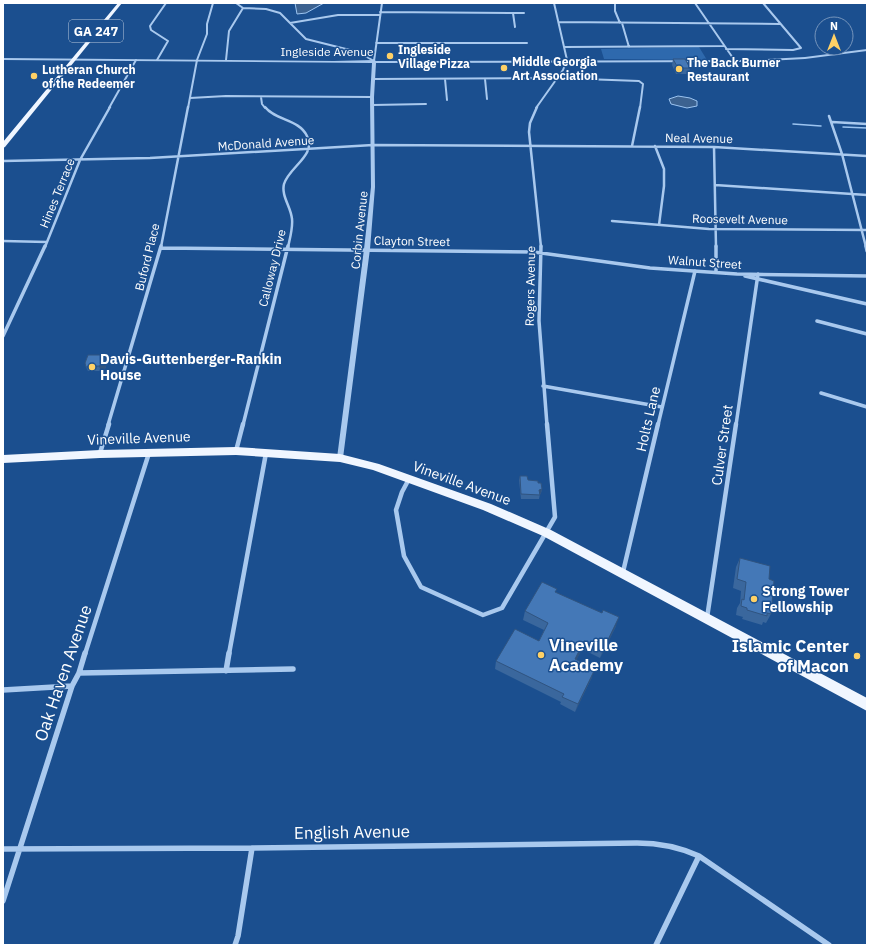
<svg xmlns="http://www.w3.org/2000/svg" width="870" height="948" viewBox="0 0 870 948" font-family="'IBM Plex Sans',sans-serif">
	<rect width="100%" height="100%" fill="#1b4f8f"/>
	<path fill="#2e69ad" d="M699,47L707,60L604,59L601,49Z"/>
	<path fill="#3c6290" stroke="#9cc4f0" d="M295,3H324L306,13L297,14Z
		M678,96L690,98L697,101V106L687,108L671,104L669,99Z"/>
	<g fill="none" stroke-linecap="round" stroke-linejoin="round">
		<path stroke="#9cc4f0" stroke-width="1.5" d="M793,124L821,126
			M843,127L867,128"/>
		<path stroke="#a9c9ee" stroke-width="2" d="M615,3V11L620,23
			M628,3H695
			M695,3L735,61
			M243,8L266,9L280,13L306,39L358,52L374,61L382,3
			M380,12L524,13
			M513,13L515,27
			M559,22L780,24
			M290,23L338,15H380
			M622,23L629,47
			M376,43H527
			M565,47L724,46
			M726,49L793,50L801,48L763,3
			M157,60L168,41L151,30L150,26L166,3
			M226,60L229,31L243,8L236,3
			M374,79L557,78L639,81L643,84L640,108
			M445,79L447,100
			M485,79L487,99
			M261,97L262,104L265,108
			M190,98L226,96L372,97
			M373,105L426,104
			M109,108L136,60
			M188,108L197,60L207,34V24L213,3
			M536,108L563,70L567,60L554,3"/>
		<path stroke="#a9c9ee" stroke-width="2.5" d="M265,107C276,121 299,119 307,136C317,155 289,167 284,184C281,196 291,207 292,219C293,228 290,238 288,247
			M537,107L530,123L529,132L541,247
			M829,116L842,154L866,247
			M832,122L867,124
			M632,146L640,107
			M655,146L664,169V186L659,225
			M714,147L716,247
			M3,161L150,158L373,145L714,147L867,156
			M715,185L867,195
			M612,221L709,229L867,230
			M3,241L47,242
			M45,247L80,160L110,107
			M161,247L188,107"/>
		<path stroke="#a9c9ee" stroke-width="3.5" d="M541,246L539,321L547,425
			M716,246V272
			M866,246L867,251
			M161,248L534,252L650,268L737,274L867,276
			M745,276L867,304
			M817,321L867,334
			M3,336L45,246
			M543,386L662,407
			M821,393L867,407
			M108,425L161,246
			M243,425L288,246
			M658,425L695,271
			M736,425L758,274"/>
		<path stroke="#a9c9ee" stroke-width="4.5" d="M236,451L243,424
			M100,453L109,424
			M409,479L402,492L396,510L404,556L421,587L483,615L502,608L555,517L547,424
			M623,572L658,424
			M707,618L736,424
			M85,654L149,453
			M229,654L266,453"/>
		<path stroke="#a9c9ee" stroke-width="5.5" d="M226,671L229,653
			M79,673L293,669
			M3,690L72,686
			M3,849L252,848L637,843C659,843 679,847 699,856L829,945
			M3,901L72,686L79,673L85,653
			M235,945L238,936L252,848
			M656,945L699,856"/>
		<path fill="#a9c9ee" fill-rule="evenodd" d="M867,49V51L805,59L746,62L376,63L374,97L375,187L370,249L343,458L340,461L337,458L364,249L371,187L370,97L372,63L3,60V58L334,61L374,60L376,61L746,60L805,57Z"/>
		<path fill="#f0f6ff" fill-rule="evenodd" d="M118,3H122L5,147L3,148V142Z
			M236,447L340,454L379,464L491,504L551,530L867,698V711L543,536L483,510L373,470L340,462L236,455L100,458L3,463V455L100,450Z"/>
	</g>
	<path fill="#3a679d" d="M673,59L690,68L689,74H676L672,65Z
		M107,363L105,369L101,371H88L86,367Z
		M520,476L528,480L538,483L542,489L541,493L540,494L539,499H521L519,480Z
		M740,558L769,579L771,614L766,623L763,622L762,625L742,619L743,617L736,615L737,608L740,603L741,591L733,588L736,567Z
		M556,592L616,626L600,658L582,649L576,660L592,677L575,712L560,704L561,702L495,669L496,661L539,641L544,630L523,620L525,611Z"/>
	<path fill="#305480" d="M105,358L107,363L105,369L101,371L99,366Z
		M542,489L541,493L539,495V490Z
		M619,617L616,626L600,658L603,650Z
		M584,641L582,649L573,667L575,659Z
		M595,669L592,677L575,712L578,704Z"/>
	<path fill="#4478b7" stroke="#305480" d="M673,59H685L690,68H678Z
		M88,355H101L105,358L103,364L99,366L86,367L85,363Z
		M520,476H527L528,480L538,481V483H541L542,489L539,490L540,495L521,494Z
		M740,558L770,566L769,579L774,581L771,614L767,613V616L747,610V608L741,606L742,599L744,600L746,582L737,579Z
		M542,582L557,589L555,592L602,613L603,610L619,617L603,650L584,641L575,659L595,669L578,704L562,697L564,694L496,661L515,629L539,641L548,623L525,611Z"/>
	<g fill="#ffd166" stroke="#1b4f8f" stroke-width="1.5">
		<circle cx="390" cy="56" r="4"/>
		<circle cx="504" cy="68" r="4"/>
		<circle cx="679" cy="69" r="4"/>
		<circle cx="34" cy="76" r="4"/>
		<circle cx="92" cy="367" r="4"/>
		<circle cx="754" cy="599" r="4"/>
		<circle cx="541" cy="655" r="4"/>
		<circle cx="857" cy="656" r="4"/>
	</g>
	<g text-anchor="middle" dominant-baseline="central" stroke-width="3" stroke-linejoin="round" paint-order="stroke">
		<g font-size="12" font-weight="bold" fill="#fff" stroke="#1b4f8f" text-anchor="start">
			<text x="398" y="49">Ingleside<tspan x="398" dy="14">Village Pizza</tspan></text>
			<text x="512" y="61">Middle Georgia<tspan x="512" dy="14">Art Association</tspan></text>
			<text x="687" y="62">The Back Burner<tspan x="687" dy="14">Restaurant</tspan></text>
			<text x="42" y="69">Lutheran Church<tspan x="42" dy="14">of the Redeemer</tspan></text>
		</g>
		<g font-size="12" fill="#fff" stroke="#1b4f8f">
			<text x="327" y="51">Ingleside Avenue</text>
			<text transform="translate(699 138) rotate(1)">Neal Avenue</text>
			<text transform="translate(266 143) rotate(-4)">McDonald Avenue</text>
			<text transform="translate(57 193) rotate(-68)">Hines Terrace</text>
			<text transform="translate(740 219) rotate(1)">Roosevelt Avenue</text>
			<text transform="translate(359 230) rotate(-84)">Corbin Avenue</text>
			<text transform="translate(412 241) rotate(1)">Clayton Street</text>
			<text transform="translate(147 257) rotate(-76)">Buford Place</text>
			<text transform="translate(705 262) rotate(4)">Walnut Street</text>
			<text transform="translate(272 268) rotate(-76)">Calloway Drive</text>
			<text transform="translate(530 286) rotate(-89)">Rogers Avenue</text>
		</g>
		<rect fill="#1b4f8f" stroke="#bbcadd" stroke-width="1" x="69" y="20" width="54" height="22" rx="3"/>
		<g font-size="13" font-weight="bold" fill="#fff">
			<text x="96" y="31">GA 247</text>
		</g>
		<g font-size="14" font-weight="bold" fill="#fff" stroke="#1b4f8f" text-anchor="start">
			<text x="100" y="359">Davis-Guttenberger-Rankin<tspan x="100" dy="16">House</tspan></text>
			<text x="762" y="591">Strong Tower<tspan x="762" dy="16">Fellowship</tspan></text>
		</g>
		<g font-size="14" fill="#fff" stroke="#1b4f8f">
			<text transform="translate(648 419) rotate(-77)">Holts Lane</text>
			<text transform="translate(139 438) rotate(-2)">Vineville Avenue</text>
			<text transform="translate(722 445) rotate(-82)">Culver Street</text>
			<text transform="translate(462 483) rotate(20)">Vineville Avenue</text>
		</g>
		<g font-size="17" font-weight="bold" fill="#fff" stroke="#1b4f8f" text-anchor="start">
			<text x="549" y="645">Vineville<tspan x="549" dy="20">Academy</tspan></text>
			<text x="849" y="646" text-anchor="end">Islamic Center<tspan x="849" dy="20">of Macon</tspan></text>
		</g>
		<g font-size="17" fill="#fff" stroke="#1b4f8f">
			<text transform="translate(63 673) rotate(-71)">Oak Haven Avenue</text>
			<text transform="translate(352 832) rotate(-1)">English Avenue</text>
		</g>
	</g>
	<rect width="870" height="948" fill="none" stroke="#ffffff" stroke-width="8"/>
	<g transform="translate(834 36)"><circle r="19" fill="#1b4f8f" stroke="#7695bc"/>
	<path d="M0-3L7 15L0 10L-7 15Z" fill="#ffd166"/>
	<text y="-6" font-size="11" font-weight="bold" text-anchor="middle" fill="#ffffff">N</text>
	</g>
</svg>
